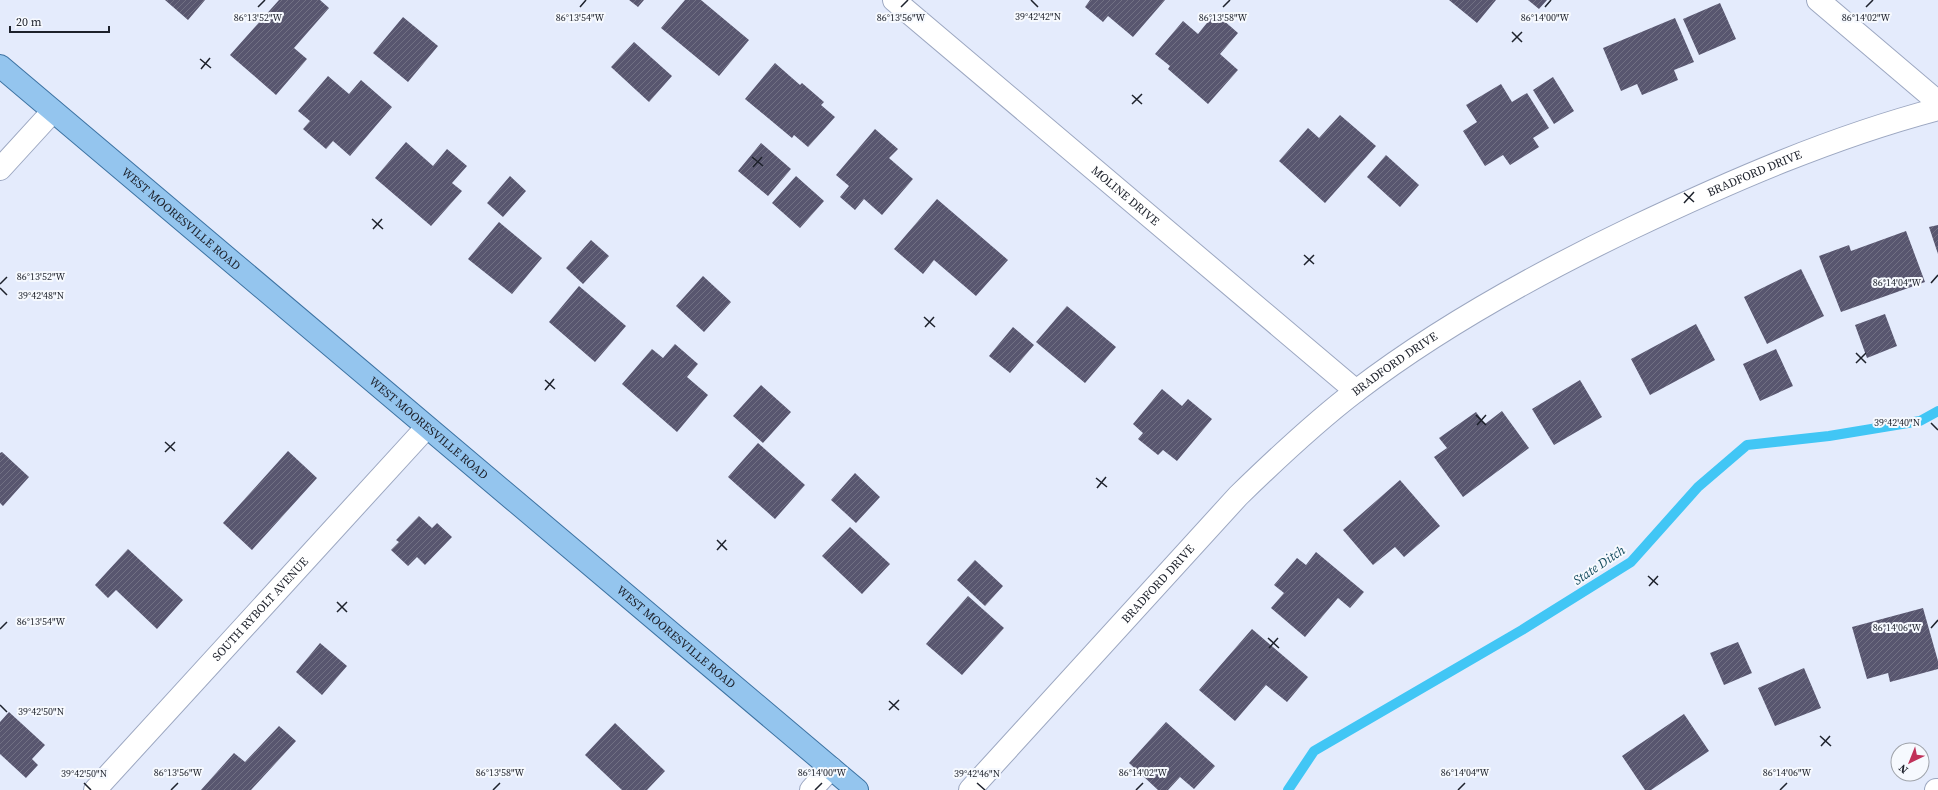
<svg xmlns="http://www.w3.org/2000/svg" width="1938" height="790" viewBox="0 0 1938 790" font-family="'Source Serif 4',serif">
	<defs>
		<pattern id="building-hatch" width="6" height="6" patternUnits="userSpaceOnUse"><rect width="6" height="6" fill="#58566f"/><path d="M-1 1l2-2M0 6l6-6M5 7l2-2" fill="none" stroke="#717083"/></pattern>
	</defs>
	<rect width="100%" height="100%" fill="#e4ebfc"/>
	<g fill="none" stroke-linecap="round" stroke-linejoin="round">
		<path stroke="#41c6f5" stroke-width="10" d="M1288,790L1314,751L1522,630L1631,562L1698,487L1747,445L1829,436L1920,421L1938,411"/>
	</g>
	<path fill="url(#building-hatch)" d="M165,0H205L188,20Z
		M279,0H320L329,8L294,48L307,59L276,95L230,55Z
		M629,0H644L638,7Z
		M685,0H701L749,40L719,76L661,28Z
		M1090,0H1165L1133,37L1108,16L1103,22L1085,7Z
		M1449,0H1496L1477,23Z
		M1528,0H1547L1539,9Z
		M1720,3L1736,39L1699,55L1683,19Z
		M1215,13L1238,33L1220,54L1238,70L1208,104L1168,69L1170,66L1155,54L1183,21L1198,34Z
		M403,17L438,46L408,82L373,53Z
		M1675,18L1694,62L1674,70L1678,80L1642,95L1637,84L1621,91L1603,48Z
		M634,42L672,76L649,102L611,67Z
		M775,63L800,85L802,83L824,102L821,105L835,117L808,147L794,135L792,138L745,99Z
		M328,76L349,94L361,80L392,107L350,156L333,141L326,149L303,129L310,121L298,111Z
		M1553,77L1574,111L1554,124L1533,90Z
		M1501,84L1512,102L1527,93L1549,128L1533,138L1539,147L1510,165L1503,155L1485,166L1463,131L1477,122L1466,105Z
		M1340,115L1376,146L1325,203L1279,161L1308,128L1319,138Z
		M875,129L898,149L889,158L913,179L882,215L864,199L855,210L840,197L849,186L836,175Z
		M406,142L433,166L447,149L467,166L452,183L462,191L431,226L375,178Z
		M761,143L791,169L768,196L738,171Z
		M1386,155L1419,185L1400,207L1367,177Z
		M510,176L526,191L503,217L487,203Z
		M796,176L824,201L800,228L772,203Z
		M937,199L1008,260L976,296L934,260L923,274L894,249Z
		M499,222L542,258L512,294L468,259Z
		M1938,225V254L1929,227Z
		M1906,231L1925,282L1841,312L1819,256L1849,245L1851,251Z
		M591,240L609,256L583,284L566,268Z
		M1801,269L1824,316L1767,344L1744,297Z
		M703,276L731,302L704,332L676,306Z
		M579,286L626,326L595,362L549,322Z
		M1067,306L1116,347L1085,383L1036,342Z
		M1885,314L1897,346L1867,358L1855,325Z
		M1696,324L1715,360L1650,395L1631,359Z
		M1013,327L1034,345L1010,373L989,356Z
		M675,344L698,364L687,377L708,395L677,432L622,384L652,349L663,358Z
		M1776,349L1793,386L1760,401L1743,364Z
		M1580,380L1602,417L1554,445L1532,409Z
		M761,385L791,412L763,443L733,416Z
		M1162,389L1182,406L1188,399L1212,419L1177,461L1163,450L1158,455L1138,439L1143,433L1133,424Z
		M1502,411L1529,448L1463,497L1434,457L1447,448L1439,438L1476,412L1485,424Z
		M758,443L805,485L775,519L728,477Z
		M288,451L317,478L252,550L223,523Z
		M2,452L29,477L3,506L0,503V453Z
		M855,473L880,497L856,523L831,500Z
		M1400,480L1440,526L1404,557L1395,547L1373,565L1343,530Z
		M419,516L432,528L437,523L452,537L425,565L417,557L408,566L391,550L399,542L396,540Z
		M850,527L890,564L862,594L822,556Z
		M128,549L183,600L157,629L116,590L108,598L95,585Z
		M1316,552L1364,592L1350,608L1338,598L1305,637L1271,608L1284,593L1274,585L1297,558L1306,565Z
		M975,560L1003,586L985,606L957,580Z
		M968,596L1004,628L962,675L926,644Z
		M1923,608L1938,661V669L1890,682L1888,673L1867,679L1852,627Z
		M1252,629L1308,677L1287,702L1266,685L1235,721L1199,690Z
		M1738,642L1752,673L1724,685L1710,653Z
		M320,643L347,666L322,695L296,672Z
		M1804,668L1821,708L1775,726L1758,688Z
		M9,712L45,745L32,759L38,765L26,778L0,754V722Z
		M1684,714L1709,751L1651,790H1645L1622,756Z
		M1166,722L1215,766L1194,789L1180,777L1168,790H1158L1129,763Z
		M615,723L665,771L647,790H622L585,755Z
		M279,726L296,741L251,790H201L234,753L245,762Z"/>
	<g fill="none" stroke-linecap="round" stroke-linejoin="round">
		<g stroke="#9ca7c1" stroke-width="24">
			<g id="minor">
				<path id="s1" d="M894,0L1356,391"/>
				<path d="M1818,0L1938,102"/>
				<path d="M0,169L53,111"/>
				<path id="s2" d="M95,790L426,428"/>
				<path d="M811,790L831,768"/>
				<path id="s3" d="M970,790L1238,496C1276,459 1314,423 1356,391C1441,326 1536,274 1632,228C1731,181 1832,137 1938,109"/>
				<path d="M1936,790H1938"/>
			</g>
		</g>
		<g stroke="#3c72a2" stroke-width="24">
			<g id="major">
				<path id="s4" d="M0,66L857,790"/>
			</g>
		</g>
		<use href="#minor" stroke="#fff" stroke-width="22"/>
		<use href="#major" stroke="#94c5ee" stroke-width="22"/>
	</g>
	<path fill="none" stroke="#1d212b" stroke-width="1.5" d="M1031,0L1038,7M258,7L265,0M580,7L586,0M901,7L908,0M1223,7L1230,0M1545,7L1551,0M1866,7L1873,0M1512,32L1522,42M1512,42L1522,32M200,59L211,68M201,69L210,58M1132,95L1142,104M1132,104L1142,94M752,157L763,166M753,167L762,157M1684,193L1694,202M1684,203L1694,192M372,219L383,229M373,229L382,219M1304,255L1314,264M1304,265L1314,255M1931,283L1938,275M0,284L7,277M0,288L7,295M924,317L935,327M925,327L934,317M1856,353L1866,363M1856,363L1866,353M545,380L555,389M545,390L554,379M1476,415L1486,425M1931,423L1938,430M1477,425L1486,415M165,442L175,451M165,452L175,442M1096,478L1107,487M1097,488L1106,477M717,540L727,550M717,550L726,540M1648,576L1658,585M1649,586L1658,576M337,602L347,612M337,612L347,602M1931,628L1938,620M0,629L7,622M1268,638L1279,648M1269,648L1278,638M889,701L899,710M0,705L7,712M889,710L899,700M1820,736L1831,746M1821,746L1830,736M84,783L91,790M977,783L985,790M171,790L178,783M493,790L500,783M815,790L822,783M1136,790L1143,783M1458,790L1465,783M1780,790L1787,783"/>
	<g text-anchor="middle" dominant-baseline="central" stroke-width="4" stroke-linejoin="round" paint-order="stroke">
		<g font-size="12" fill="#1d212b" stroke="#f6f9fe">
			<text stroke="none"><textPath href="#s3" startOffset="1011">BRADFORD DRIVE</textPath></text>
			<text stroke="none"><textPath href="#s1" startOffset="303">MOLINE DRIVE</textPath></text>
			<text stroke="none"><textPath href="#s4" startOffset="237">WEST MOORESVILLE ROAD</textPath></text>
			<text stroke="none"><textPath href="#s3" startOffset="603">BRADFORD DRIVE</textPath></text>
			<text stroke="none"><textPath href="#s4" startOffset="561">WEST MOORESVILLE ROAD</textPath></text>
			<text stroke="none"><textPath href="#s3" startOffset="279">BRADFORD DRIVE</textPath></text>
			<text stroke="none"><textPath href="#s2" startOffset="245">SOUTH RYBOLT AVENUE</textPath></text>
			<text stroke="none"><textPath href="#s4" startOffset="885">WEST MOORESVILLE ROAD</textPath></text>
		</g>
		<g font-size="13" font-style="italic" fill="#144b5e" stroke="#f6f9fe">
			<text transform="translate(1599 565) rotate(-34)">State Ditch</text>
		</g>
	</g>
	<g font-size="10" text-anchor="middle" fill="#1d212b" stroke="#f6f9fe" stroke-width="4" stroke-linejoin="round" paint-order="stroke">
		<text x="1038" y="20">39°42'42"N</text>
		<text x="258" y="21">86°13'52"W</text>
		<text x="901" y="21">86°13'56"W</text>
		<text x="580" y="21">86°13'54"W</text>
		<text x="1223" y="21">86°13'58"W</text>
		<text x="1545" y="21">86°14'00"W</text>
		<text x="1866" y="21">86°14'02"W</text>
		<text x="41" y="280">86°13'52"W</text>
		<text x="1897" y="286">86°14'04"W</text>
		<text x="41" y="299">39°42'48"N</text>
		<text x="1897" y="426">39°42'40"N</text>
		<text x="41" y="625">86°13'54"W</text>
		<text x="1897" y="631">86°14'06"W</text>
		<text x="41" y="715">39°42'50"N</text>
		<text x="178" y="776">86°13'56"W</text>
		<text x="500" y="776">86°13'58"W</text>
		<text x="822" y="776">86°14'00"W</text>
		<text x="1143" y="776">86°14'02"W</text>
		<text x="1465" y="776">86°14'04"W</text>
		<text x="1787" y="776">86°14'06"W</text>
		<text x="84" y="777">39°42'50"N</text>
		<text x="977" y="777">39°42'46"N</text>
	</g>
	<g transform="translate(1910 762) rotate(223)"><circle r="19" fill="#f6f9fe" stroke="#9fa3aa"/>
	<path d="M0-3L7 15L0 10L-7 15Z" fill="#c03159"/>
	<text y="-6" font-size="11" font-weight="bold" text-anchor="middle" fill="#1d212b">N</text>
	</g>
	<path d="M10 26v6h99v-6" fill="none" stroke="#1d212b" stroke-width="2"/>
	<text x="16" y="26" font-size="12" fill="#1d212b" stroke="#f6f9fe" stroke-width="3" paint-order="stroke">20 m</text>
</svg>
